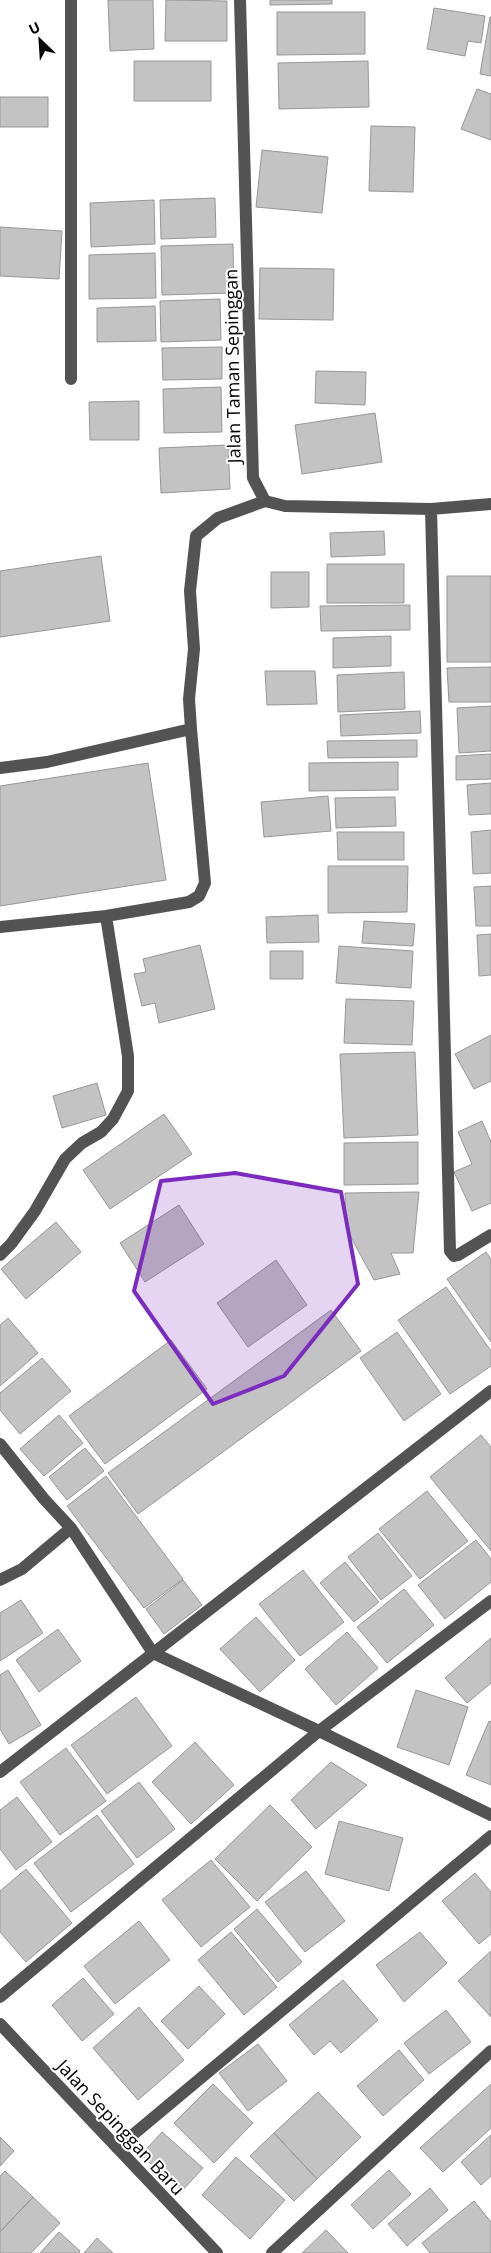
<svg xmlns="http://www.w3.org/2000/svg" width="491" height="2253" viewBox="0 0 491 2253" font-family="'Open Sans',sans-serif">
	<rect width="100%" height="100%" fill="#fff"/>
	<path fill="#c3c3c3" stroke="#979797" d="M108,0H153L154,49L110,51Z
		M166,0L227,1V41H165Z
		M270,0H332V4L270,5Z
		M434,8L485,16L481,43L468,41L465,56L427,49Z
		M277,12H365V54L277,55Z
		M490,17H491V76L480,74Z
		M134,61H211V101H134Z
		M368,61L369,107L279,109L278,63Z
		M477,89L491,94V140L461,129Z
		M0,97H48V127H0Z
		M371,126L415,127L413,192L369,191Z
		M262,150L328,157L322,213L256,207Z
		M215,198L216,237L161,239L160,200Z
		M154,200L155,244L91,247L90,203Z
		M0,227L62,231L59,279L0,276Z
		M233,244L234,293L162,295L161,246Z
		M155,253L156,298L89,299V255Z
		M260,268L334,269L333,320L259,319Z
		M220,299L221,340L161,342L160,301Z
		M155,306L156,341L97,342V308Z
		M222,347V379L163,380L162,348Z
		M316,371L366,372L365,405L315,403Z
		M221,387L222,432L164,433L163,389Z
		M139,401V440H90L89,402Z
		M375,413L382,462L302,474L295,425Z
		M228,445L230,489L161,493L159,448Z
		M384,531L385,555L331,557L330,533Z
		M101,556L110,621L0,637V571Z
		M327,564H404V603H327Z
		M271,572H309V607L271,608Z
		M447,576H491V662H447Z
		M410,605V630L321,631L320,606Z
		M391,636V666L333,668V638Z
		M491,667V702H449L447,668Z
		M265,671H315L317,704L267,705Z
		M404,672L405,709L338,712L337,675Z
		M491,706V751L459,753L457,708Z
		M420,711L421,733L341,736L340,715Z
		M417,740V757L328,758L327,741Z
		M491,754V779L456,780V756Z
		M398,762V790L309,791V763Z
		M148,763L166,880L0,906V786Z
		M491,783V814L469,815L467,785Z
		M328,796L331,831L264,837L261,802Z
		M395,797L396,826L336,828L335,798Z
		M491,830V873L473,874L471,832Z
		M337,832H404V860H338Z
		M328,866H408L407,912L328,913Z
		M491,886V926H476L474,887Z
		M318,915L319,942L267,943L266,917Z
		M364,921L415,924L413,946L362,943Z
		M491,934V975L479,976L477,935Z
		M200,945L215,1009L159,1023L155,1003L142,1006L134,974L146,972L143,959Z
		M339,946L413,951L411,988L336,983Z
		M270,951H303V979H270Z
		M346,999L414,1001L412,1045L344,1043Z
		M491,1035V1081L474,1089L455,1054Z
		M415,1052L418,1135L344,1138L340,1054Z
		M97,1083L106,1115L62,1128L53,1096Z
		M164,1114L192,1154L110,1209L83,1170Z
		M482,1121L491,1142V1203L472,1211L454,1172L472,1164L458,1132Z
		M418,1142V1184L344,1185V1143Z
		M419,1192L413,1253H391L400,1274L374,1280L346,1228L345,1193Z
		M179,1205L204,1244L145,1282L120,1243Z
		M56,1222L81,1252L26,1299L1,1269Z
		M486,1252L491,1259V1342L447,1279Z
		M276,1260L307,1305L248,1347L217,1303Z
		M446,1287L491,1351V1366L450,1394L398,1320Z
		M331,1310L361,1351L138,1514L108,1473Z
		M8,1318L38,1353L0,1386V1325Z
		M397,1332L441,1394L404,1421L360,1358Z
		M171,1340L207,1389L105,1464L69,1416Z
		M42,1358L71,1391L20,1434L0,1410V1393Z
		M59,1415L83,1443L44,1476L20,1449Z
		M481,1435L491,1447V1551L430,1477Z
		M85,1448L104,1471L67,1500L49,1477Z
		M106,1476L183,1579L144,1608L67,1506Z
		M427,1491L468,1541L420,1579L379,1529Z
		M378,1533L412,1576L381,1600L348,1557Z
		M476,1540L491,1559V1582L445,1619L418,1585Z
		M345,1562L379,1602L354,1622L320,1583Z
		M303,1570L344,1622L300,1656L259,1604Z
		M183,1580L202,1605L164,1634L146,1609Z
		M404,1589L434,1625L387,1663L357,1627Z
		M21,1600L43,1633L0,1661V1613Z
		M256,1617L295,1660L260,1692L220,1649Z
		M58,1629L81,1661L39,1692L16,1660Z
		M347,1632L378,1668L336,1705L305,1669Z
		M491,1638V1683L467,1703L445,1678Z
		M8,1670L41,1725L9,1744L0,1729V1675Z
		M416,1690L468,1707L449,1765L397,1747Z
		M136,1697L172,1746L107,1794L71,1745Z
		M489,1721L491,1722V1785L466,1775Z
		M195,1742L234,1785L191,1824L152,1782Z
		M66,1748L106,1801L60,1835L20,1782Z
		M331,1762L367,1785L316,1829L291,1800Z
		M139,1782L175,1829L137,1858L101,1811Z
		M17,1797L52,1842L16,1870L0,1849V1810Z
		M270,1805L312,1847L257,1901L215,1859Z
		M97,1815L134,1864L71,1912L34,1863Z
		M339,1821L403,1838L389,1891L325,1874Z
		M211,1860L250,1907L201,1947L162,1900Z
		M26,1869L72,1923L26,1962L0,1932V1891Z
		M306,1871L345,1921L305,1952L265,1902Z
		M475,1873L491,1892V1934L479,1944L442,1901Z
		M257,1909L302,1962L278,1982L234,1929Z
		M139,1921L170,1960L115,2004L84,1966Z
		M231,1932L277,1987L244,2015L198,1960Z
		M420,1932L447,1963L404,2002L376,1965Z
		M491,1951V2017L458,1981Z
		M83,1978L114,2014L82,2041L52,2005Z
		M343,1980L378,2020L341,2053L330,2041L314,2055L289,2025Z
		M199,1986L225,2014L188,2049L161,2021Z
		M139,2007L184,2060L138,2100L93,2048Z
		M446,2010L471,2042L429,2074L404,2043Z
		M258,2044L287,2081L248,2111L219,2073Z
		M399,2050L424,2080L383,2116L357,2086Z
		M213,2084L253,2123L214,2163L174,2123Z
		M491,2084V2128L443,2172L420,2148Z
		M318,2092L361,2137L317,2179L274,2133Z
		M162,2132L203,2168L182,2191L141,2155Z
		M274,2133L317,2179L294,2201L250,2156Z
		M491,2135V2176L481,2185L461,2162Z
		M0,2137L14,2151L0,2166Z
		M236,2157L285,2200L250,2239L202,2195Z
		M389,2170L411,2194L373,2229L351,2205Z
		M5,2171L33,2197L0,2232V2176Z
		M430,2188L448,2210L407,2246L388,2224Z
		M33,2197L60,2223L31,2253H0V2232Z
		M474,2201L491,2222V2253H430L422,2243Z
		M326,2230L348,2253H302Z
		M59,2232L80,2251L79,2253H40Z
		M97,2238L113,2253H84Z"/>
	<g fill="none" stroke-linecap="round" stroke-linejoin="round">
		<path stroke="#535353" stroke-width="12" d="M71,0V379
			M240,0L253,478L265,501L285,506L431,509L491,504
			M431,509L450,1251L454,1256L458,1255L491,1235
			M0,768L47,762L191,729L189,699L194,649L190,591L196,536L218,518L265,501
			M0,927L106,916L189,902L199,896L205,883L191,729
			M0,1255L11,1244L35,1211L65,1159L82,1143L101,1132L113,1119L128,1091V1056L106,916
			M0,1444L44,1499L71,1528L153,1653L319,1731L491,1815
			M0,1580L22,1569L71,1528
			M0,1772L491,1391
			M0,1997L319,1731L491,1601
			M0,2024L217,2253
			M117,2148L491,1836
			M272,2253L491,2051"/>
	</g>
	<path fill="#7b2cbf" fill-opacity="0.2" stroke="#7b2cbf" stroke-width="4" stroke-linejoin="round" d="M235,1173L341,1192L358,1284L284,1376L213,1404L134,1291L161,1181Z"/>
	<g text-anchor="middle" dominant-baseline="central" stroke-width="4" stroke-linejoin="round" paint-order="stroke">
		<g font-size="18" fill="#000" stroke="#fff">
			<text transform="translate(232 366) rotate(-91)">Jalan Taman Sepinggan</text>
			<text transform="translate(121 2127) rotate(47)">Jalan Sepinggan Baru</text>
		</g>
	</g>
	<g transform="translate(40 40) rotate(335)" stroke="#ffffff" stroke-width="4" paint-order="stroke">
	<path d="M0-4L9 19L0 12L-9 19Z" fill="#000000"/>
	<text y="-8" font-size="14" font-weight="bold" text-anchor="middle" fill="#000000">U</text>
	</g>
</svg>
